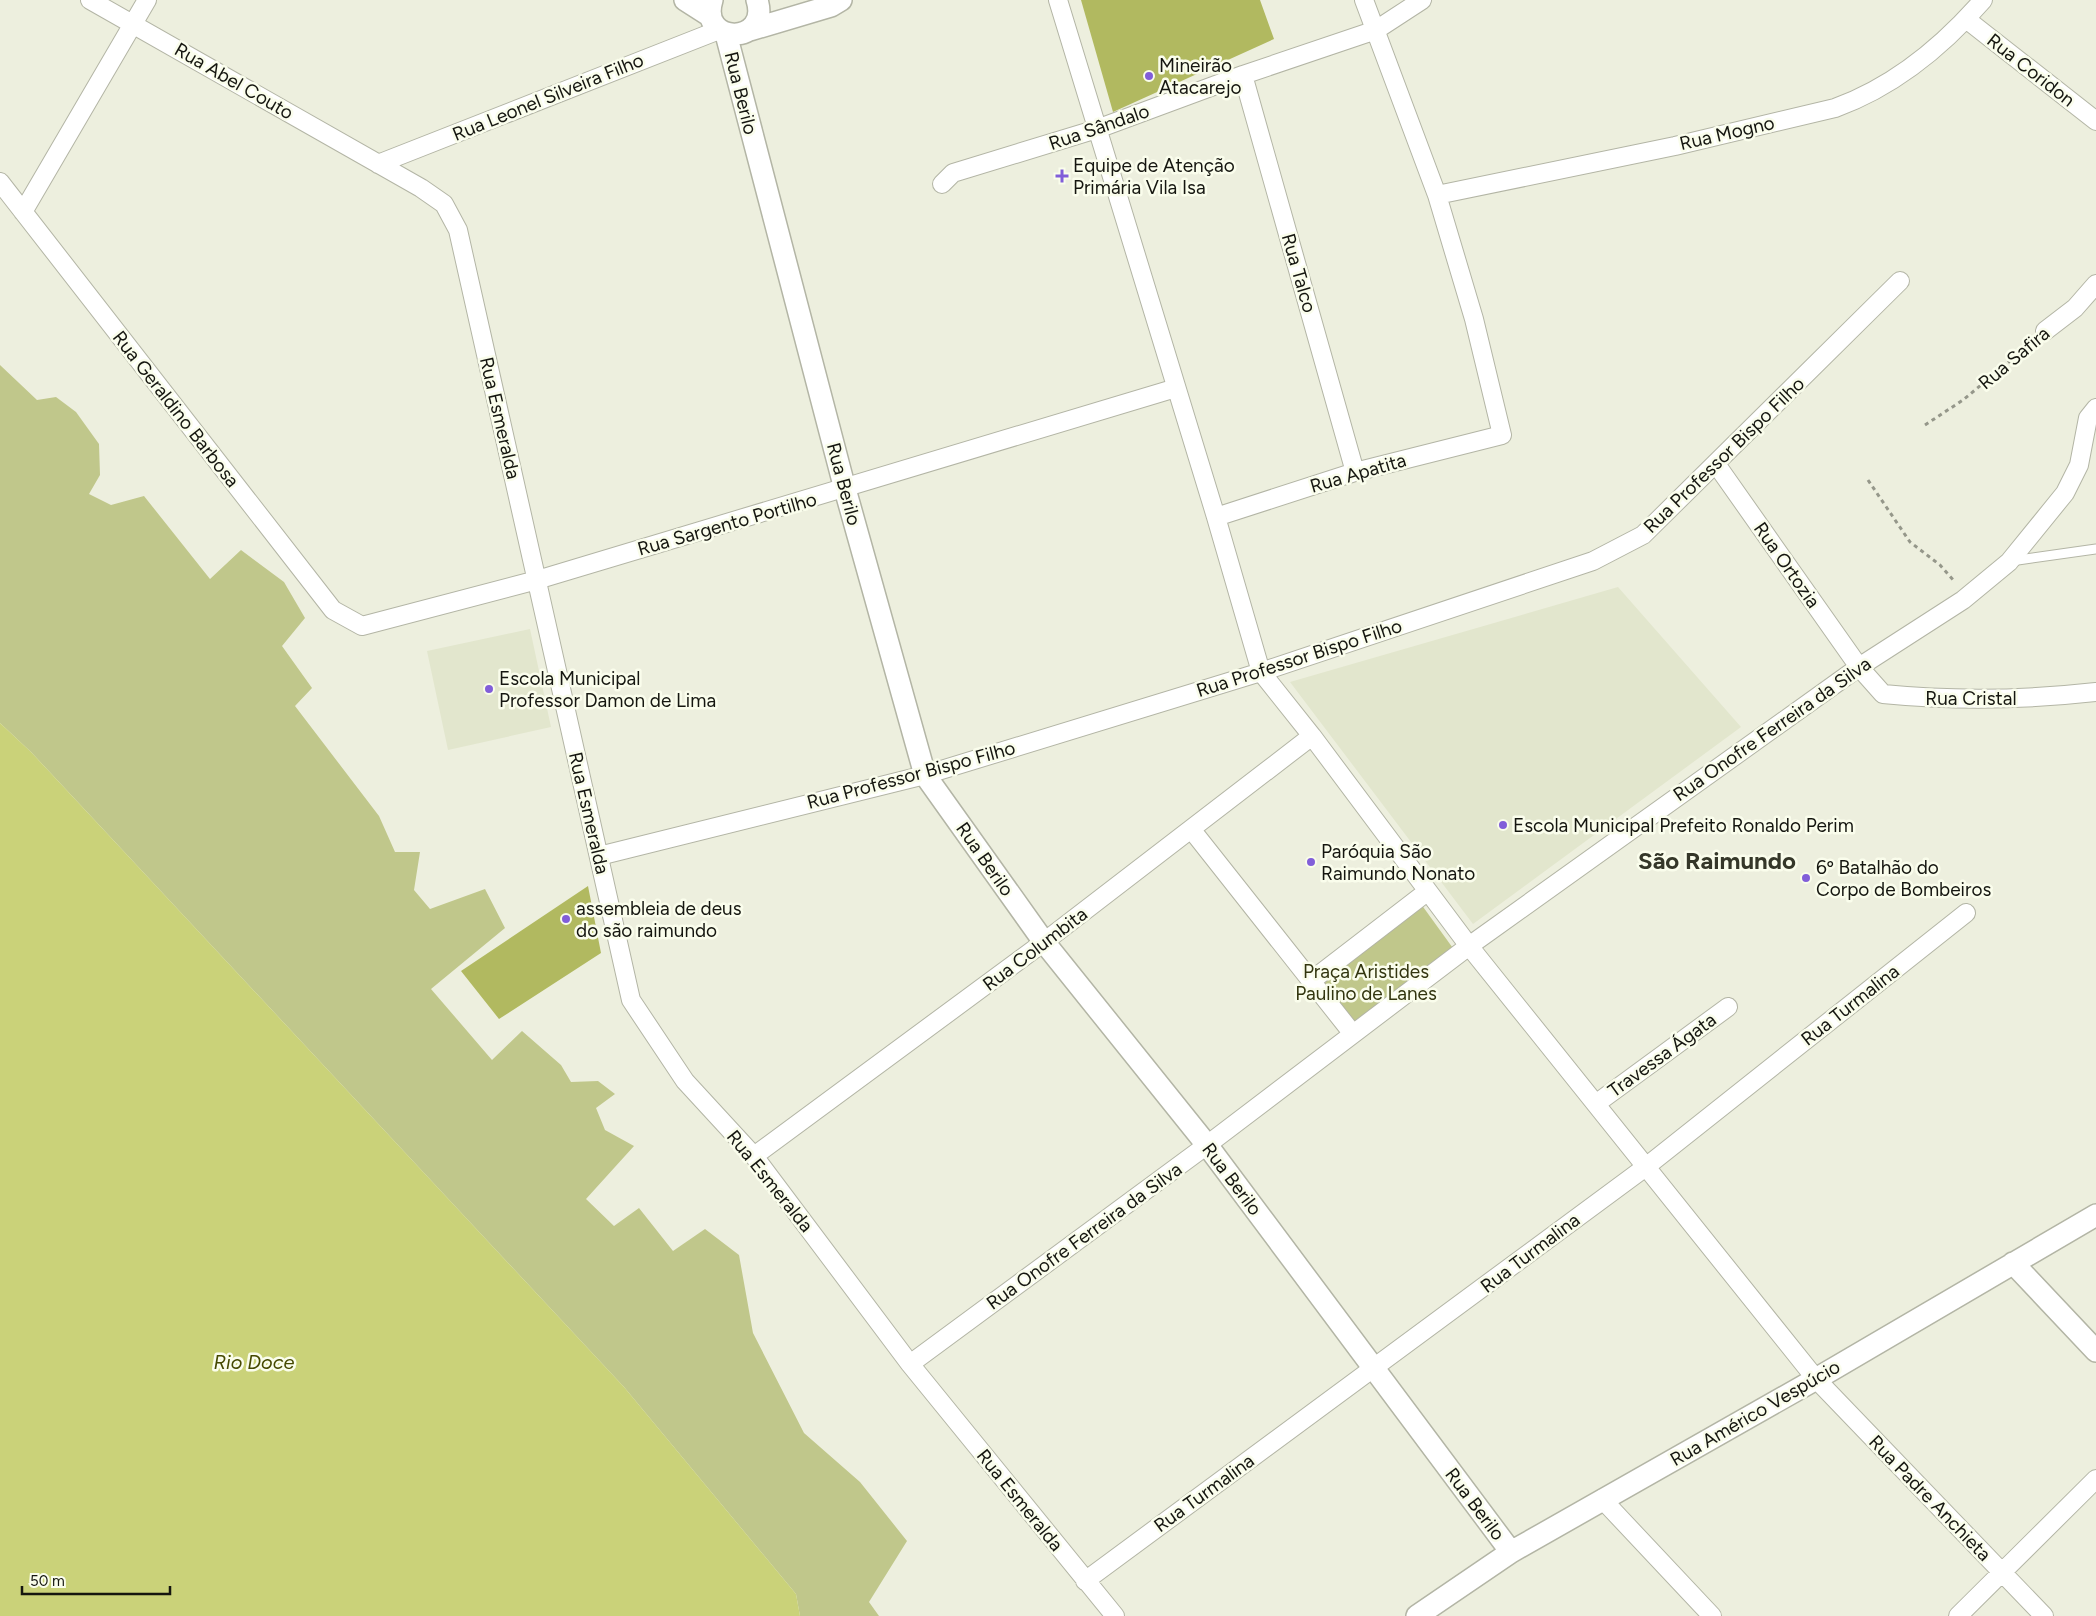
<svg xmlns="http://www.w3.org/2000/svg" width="2096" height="1616" viewBox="0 0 2096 1616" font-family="Figtree,sans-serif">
	<rect width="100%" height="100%" fill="#edefde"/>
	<path fill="#e2e6cd" d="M1618,587L1741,727L1473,924L1290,682Z
		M530,629L551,727L448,750L427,651Z"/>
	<path fill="#c0c78b" d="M0,365L37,400L56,397L76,412L99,444L100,475L89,494L111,505L144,496L210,579L241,550L284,582L305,618L282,646L312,688L295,706L379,816L395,852H420L414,890L430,909L485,889L505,928L431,989L492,1060L522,1031L561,1065L571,1082L598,1081L615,1094L596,1108L605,1130L634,1146L586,1199L614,1226L639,1208L673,1251L705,1229L739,1255L753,1333L804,1433L860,1482L907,1541L869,1602L879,1616H800L796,1594L624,1387L31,752L0,723Z
		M1421,904L1455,951L1353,1030L1315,982Z"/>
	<path fill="#cad279" d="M0,723L31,752L624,1387L796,1594L800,1616H0Z"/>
	<path fill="#b1b960" d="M1081,0H1260L1274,39L1113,112Z
		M588,886L601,953L499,1019L461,971Z"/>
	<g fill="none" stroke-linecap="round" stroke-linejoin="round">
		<g stroke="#b3b5a5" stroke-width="11">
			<path id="service" d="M2011,561L2096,549"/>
		</g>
		<g stroke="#b3b5a5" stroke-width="20">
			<path id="minor" d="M90,0L421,188L444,204L458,230L631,1000L685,1081L754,1156L910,1364L1115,1616
				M1058,0L1216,517L1261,672L1312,736L1469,946L1816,1379L2044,1616
				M1966,19L2096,121
				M1243,75L1355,472
				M378,164L719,30
				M0,182L333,610L362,626L537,580L1176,388
				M942,184L953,173L1097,129L1243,75L1376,30L1422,0
				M1437,195L1675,146L1835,108C1893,87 1943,46 1983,0
				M23,212L147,0
				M2045,331L2075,308L2096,284
				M1716,464L1859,667L1883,694C1954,701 2025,700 2096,692
				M1216,517L1355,472L1502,435L1474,319L1437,195L1364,0
				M1191,829L1353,1034
				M599,856L925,775L1261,672L1593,561L1643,535L1900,281
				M1311,981L1428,891
				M1597,1103L1728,1007
				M754,1156L1044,942L1312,736
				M910,1364L1207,1145L1469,946L1859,667L1963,600L2009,562L2065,493L2079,465L2088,418L2096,408
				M1602,1499L1712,1616
				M1085,1581L1647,1166L1966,913
				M1958,1616L2096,1479"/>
		</g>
		<g stroke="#b3b5a5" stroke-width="24">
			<path id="tertiary" d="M685,0L710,16
				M712,0C698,46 771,45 757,0
				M750,30L831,6L841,0
				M726,34L845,489L925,775L1044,942L1207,1145L1511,1552
				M2013,1263L2096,1351
				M1417,1616L1511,1552L1816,1379L2096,1215"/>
		</g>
		<path stroke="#95978a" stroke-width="3" stroke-dasharray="4 4" stroke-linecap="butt" d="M1925,425L1963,400L2033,342
			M1868,480L1910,542L1940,565L1955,582"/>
		<use href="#service" stroke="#fff" stroke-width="9"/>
		<use href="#minor" stroke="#fff" stroke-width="18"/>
		<use href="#tertiary" stroke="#fff" stroke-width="21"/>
	</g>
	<g fill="#815ed9" stroke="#fafdec" stroke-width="2">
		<circle cx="1149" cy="76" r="5"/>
		<path d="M1059.5 168.5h5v5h5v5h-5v5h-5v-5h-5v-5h5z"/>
		<circle cx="489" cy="689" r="5"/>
		<circle cx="1503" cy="825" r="5"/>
		<circle cx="1311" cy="862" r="5"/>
		<circle cx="1806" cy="878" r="5"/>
		<circle cx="566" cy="919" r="5"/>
	</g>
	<g text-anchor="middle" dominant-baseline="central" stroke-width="5" stroke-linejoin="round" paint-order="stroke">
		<g font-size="19" fill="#151610" stroke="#fafdec" text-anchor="start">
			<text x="1159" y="65">Mineirão<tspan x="1159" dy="22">Atacarejo</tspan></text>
			<text x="1073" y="165">Equipe de Atenção<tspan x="1073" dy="22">Primária Vila Isa</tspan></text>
			<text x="499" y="678">Escola Municipal<tspan x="499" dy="22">Professor Damon de Lima</tspan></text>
			<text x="1513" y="825">Escola Municipal Prefeito Ronaldo Perim</text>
			<text x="1321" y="851">Paróquia São<tspan x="1321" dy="22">Raimundo Nonato</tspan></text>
			<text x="1816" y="867">6º Batalhão do<tspan x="1816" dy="22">Corpo de Bombeiros</tspan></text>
			<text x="576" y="908">assembleia de deus<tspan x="576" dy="22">do são raimundo</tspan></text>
		</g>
		<g font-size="19" fill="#151610" stroke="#fafdec">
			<text transform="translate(2031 70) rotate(38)">Rua Coridon</text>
			<text transform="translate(234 81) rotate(30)">Rua Abel Couto</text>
			<text transform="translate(741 93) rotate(76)">Rua Berilo</text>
			<text transform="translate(548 97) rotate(-22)">Rua Leonel Silveira Filho</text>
			<text transform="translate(1099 127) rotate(-19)">Rua Sândalo</text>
			<text transform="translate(1727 133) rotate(-13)">Rua Mogno</text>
			<text transform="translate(1299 273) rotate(74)">Rua Talco</text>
			<text transform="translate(2014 358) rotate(-40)">Rua Safira</text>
			<text transform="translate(176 409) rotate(52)">Rua Geraldino Barbosa</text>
			<text transform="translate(500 418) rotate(77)">Rua Esmeralda</text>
			<text transform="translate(1724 455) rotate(-44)">Rua Professor Bispo Filho</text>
			<text transform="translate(1358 473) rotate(-16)">Rua Apatita</text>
			<text transform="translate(844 484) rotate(75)">Rua Berilo</text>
			<text transform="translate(727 524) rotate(-16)">Rua Sargento Portilho</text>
			<text transform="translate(1787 565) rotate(55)">Rua Ortozia</text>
			<text transform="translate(1299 658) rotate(-18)">Rua Professor Bispo Filho</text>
			<text x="1971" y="698">Rua Cristal</text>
			<text transform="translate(1772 729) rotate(-35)">Rua Onofre Ferreira da Silva</text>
			<text transform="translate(911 775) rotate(-15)">Rua Professor Bispo Filho</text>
			<text transform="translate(589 813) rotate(77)">Rua Esmeralda</text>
			<text transform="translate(985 859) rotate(55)">Rua Berilo</text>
			<text transform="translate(1035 949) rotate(-37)">Rua Columbita</text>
			<text transform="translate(1850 1005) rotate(-38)">Rua Turmalina</text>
			<text transform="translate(1662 1055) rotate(-36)">Travessa Ágata</text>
			<text transform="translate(1232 1179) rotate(53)">Rua Berilo</text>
			<text transform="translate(770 1181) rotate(51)">Rua Esmeralda</text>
			<text transform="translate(1084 1236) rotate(-36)">Rua Onofre Ferreira da Silva</text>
			<text transform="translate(1530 1253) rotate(-37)">Rua Turmalina</text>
			<text transform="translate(1755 1413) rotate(-30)">Rua Américo Vespúcio</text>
			<text transform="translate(1204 1493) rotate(-36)">Rua Turmalina</text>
			<text transform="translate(1930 1498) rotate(46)">Rua Padre Anchieta</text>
			<text transform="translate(1020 1500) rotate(51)">Rua Esmeralda</text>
			<text transform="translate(1475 1504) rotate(53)">Rua Berilo</text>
		</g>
		<g font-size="19" fill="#32350f" stroke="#fafdec">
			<text x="1366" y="971">Praça Aristides<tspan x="1366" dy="22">Paulino de Lanes</tspan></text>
		</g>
		<g font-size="20" font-style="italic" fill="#454901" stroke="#fafdec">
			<text x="254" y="1362">Rio Doce</text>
		</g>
		<g font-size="24" font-weight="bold" fill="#353729" stroke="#fafdec">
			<text x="1717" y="860">São Raimundo</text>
		</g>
	</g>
	<path d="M22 1586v8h148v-8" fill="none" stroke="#151610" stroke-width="2.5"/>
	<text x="30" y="1586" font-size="15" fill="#151610" stroke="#fafdec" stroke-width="4" paint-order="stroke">50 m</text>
</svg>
